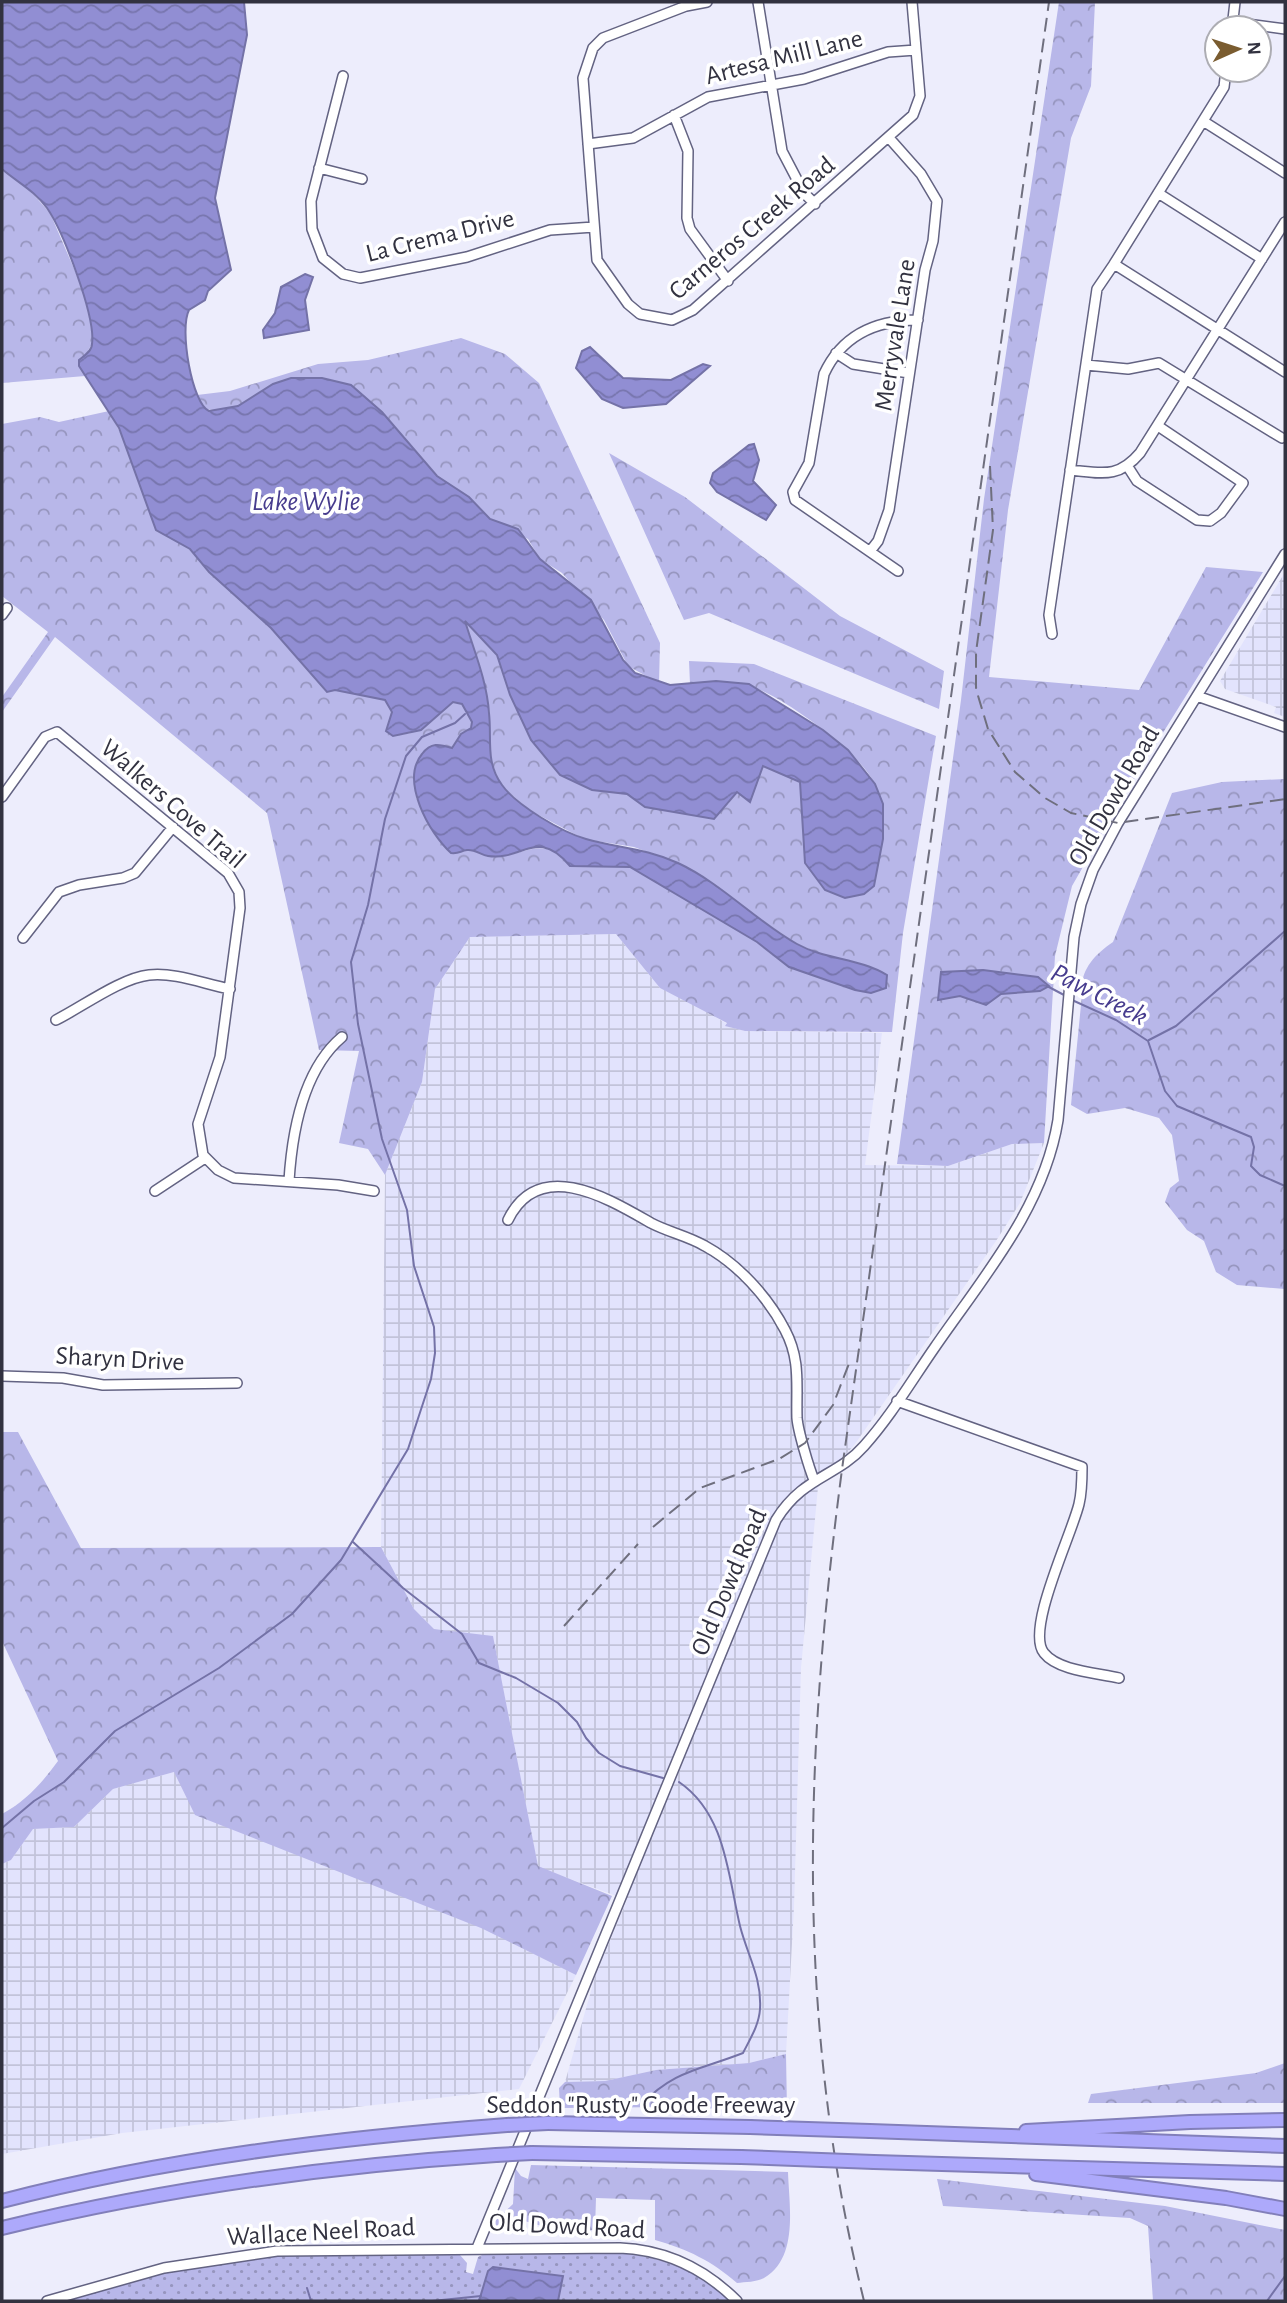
<svg xmlns="http://www.w3.org/2000/svg" width="1287" height="2303" viewBox="0 0 1287 2303" font-family="'Alegreya Sans',sans-serif">
	<defs>
		<pattern id="industrial-grid" width="8" height="8" patternUnits="userSpaceOnUse" patternTransform="scale(1.75)"><rect width="8" height="8" fill="#e2e3fd"/><path d="M0 4h8M4 0v8" fill="none" stroke="#c2c3da"/></pattern>
		<pattern id="grass-dots" width="8" height="8" patternUnits="userSpaceOnUse" patternTransform="scale(1.75)"><rect width="8" height="8" fill="#b8b7e9"/><path d="M2 2h.1M6 6h.1" fill="none" stroke="#9695be" stroke-width="1.8" stroke-linecap="round"/></pattern>
		<pattern id="forest-crowns" width="20" height="18" patternUnits="userSpaceOnUse" patternTransform="scale(1.75)"><rect width="20" height="18" fill="#b8b7e9"/><path d="M2 6a3 3 0 1 1 6 0M12 15a3 3 0 1 1 6 0" fill="none" stroke="#9695be"/></pattern>
		<pattern id="water-waves" width="16" height="10" patternUnits="userSpaceOnUse" patternTransform="scale(1.75)"><rect width="16" height="10" fill="#918ed3"/><path d="M0 5q4-4 8 0t8 0" fill="none" stroke="#7775ad"/></pattern>
	</defs>
	<rect width="100%" height="100%" fill="#ededfc"/>
	<path fill="url(#industrial-grid)" d="M1285,572V717L1274,713L1276,707L1225,689L1220,681Z
		M616,934L660,988L688,1000L727,1024L726,1026L745,1031L882,1033L865,1165L948,1166L1012,1144L1044,1143L1020,1203L996,1241L855,1444L818,1487L801,1668L794,1907L786,2054L749,2063L656,2070L605,2081L565,2082L595,1977L627,1900L538,1867L493,1637L434,1629L414,1609L381,1547L385,1175L422,1082L435,989L470,937Z
		M174,1772L576,1975L519,2089L122,2133L2,2154V1864L11,1860L33,1829L74,1827L113,1789Z"/>
	<path fill="url(#grass-dots)" d="M380,2253L460,2255L467,2263L466,2272L473,2274L478,2257L482,2255C567,2253 665,2235 730,2301H63C120,2285 176,2267 235,2260C283,2254 331,2254 380,2253Z"/>
	<path fill="url(#forest-crowns)" d="M1059,2H1095L1091,86L1071,138L1008,510L989,677L1139,690L1206,567L1263,572L1123,797L1072,886L1055,956L1044,1143L1012,1144L948,1166L897,1164L961,700L984,499Z
		M2,169L25,185L50,213L88,301L93,342L79,366L85,376L2,383Z
		M461,338L505,354L539,383L660,643L659,683L628,666L604,620L562,573L540,559L528,539L490,519L469,497L437,476L382,412L351,385L322,378L273,384L238,406L223,411L204,409L197,395L230,391L318,364L368,360Z
		M109,411L123,438L156,530L190,549L209,572L271,628L327,692L335,690L385,700L392,712L393,736L411,733L453,702L462,704L472,722L471,728L461,734L416,798L449,851C458,855 460,850 469,850C477,850 483,856 490,856C525,859 540,831 571,866L630,867L757,942L789,967L855,990L886,987L885,982L857,963L834,959L797,944L680,864L634,847L584,839L529,810L501,785L488,754L490,714L482,674L464,619L497,655L510,695L531,740L592,790L627,794L645,807L674,811L728,804L737,792L750,801L763,765L800,782L805,863L877,871C880,841 886,817 876,787C865,756 789,701 758,689C736,679 713,683 690,684L689,661L754,664L936,736L903,933L892,1032L745,1031L725,1026L727,1023L660,988L616,934L470,937L435,989L422,1082L385,1175L368,1149L339,1143L359,1051L319,1050L267,813L55,637L2,712V697L48,632L2,596V424L40,417L59,422Z
		M609,453L685,497L840,616L944,671L939,709L709,613L684,620Z
		M1285,779V1289L1237,1285L1216,1272L1204,1241L1187,1230L1165,1202L1170,1188L1179,1181L1172,1135L1159,1118L1125,1108L1087,1114L1071,1105L1082,995C1079,971 1094,955 1113,942L1172,793L1222,782Z
		M2,1432H18L81,1548L381,1547L414,1609L434,1629L493,1636L538,1866L612,1896L576,1975L481,1928L195,1815L174,1772L113,1789L74,1827L33,1829L11,1860L2,1864V1814C26,1801 42,1783 58,1761L2,1641Z
		M786,2054L787,2111L673,2107L560,2108L559,2088L565,2082L605,2081L656,2070L749,2063Z
		M1285,2063V2103H1088L1091,2094L1256,2073Z
		M531,2165L788,2172C789,2205 799,2258 764,2278C757,2282 745,2282 737,2283C712,2261 687,2249 655,2240V2200L596,2198L595,2230L562,2232L518,2219L492,2232L495,2221L513,2204L515,2168L521,2176L528,2179Z
		M937,2179L1165,2206L1285,2230V2301H1153L1148,2226L1130,2218L943,2206Z"/>
	<path fill="url(#water-waves)" stroke="#7472a7" stroke-width="2" d="M2,2H244L247,35L215,198L231,270L208,291L205,300L189,310C179,329 192,404 209,411L238,406L273,384L291,378H322L351,385L382,412L437,476L469,497L490,519L518,529L540,559L591,600L623,660L635,673L670,685L716,681L749,684L823,730L848,750L875,784L883,804V839L874,886L864,894L845,898L825,890L805,863L800,782L763,766L750,802L737,792L714,819L645,807L627,794L592,790L560,775L531,740L510,695L497,655L465,621C474,651 487,681 489,713C492,739 485,762 502,785C517,806 562,832 586,839C618,848 645,848 678,863C721,883 756,921 797,944C826,960 859,958 887,975L886,988L871,993L855,990L789,967L757,942L630,867L570,866C537,827 523,861 488,856C481,855 475,849 467,850C460,851 459,854 451,853C429,833 400,781 422,754C431,742 439,744 452,748L461,734L471,728L472,722L462,704L453,702L421,730L393,736L386,731L392,712L385,700L335,690L327,692L271,628L209,572L190,549L156,530L119,428L79,366V360C84,356 92,351 92,344C96,317 63,231 47,208C35,191 17,182 2,169Z
		M305,274L313,277L305,300L309,330L264,338L263,330L275,313L281,287Z
		M590,347L623,378L671,380L703,364L710,366L666,404L623,408L602,399L576,368L582,351Z
		M754,444L759,460L753,481L776,505L766,520L717,492L710,483L713,473L749,445Z
		M983,970L1038,977L1049,986L1040,991L1001,994L986,1005L960,996L938,1000L941,972Z
		M493,2267L563,2276L558,2301H479L488,2271Z"/>
	<g fill="none" stroke-linecap="round" stroke-linejoin="round">
		<path stroke="#7472a7" stroke-width="2" d="M1047,986L1064,995
			M1072,1000L1116,1020L1148,1041L1165,1091L1177,1106L1251,1137L1254,1147L1251,1166L1260,1175L1285,1186
			M1149,1040L1176,1026L1285,931
			M353,1542L403,1588L462,1634L479,1663L516,1678L558,1703L577,1722L586,1738L599,1753L620,1766L663,1778
			M2,1828L34,1801L64,1782L115,1731L219,1668L292,1614L341,1560L408,1449L431,1379L435,1353L434,1327L414,1266L407,1210L382,1139L358,1024L351,962L368,905L385,819L406,756L422,737L455,723L465,714
			M641,2105C674,2070 700,2070 743,2053C750,2039 759,2025 760,2009C762,1978 747,1954 740,1926C728,1876 726,1814 679,1782
			M307,2288L311,2301
			M432,2301L481,2296
			M1267,2301L1285,2276"/>
		<g stroke="#636382" stroke-width="12">
			<path id="minor" d="M707,2L686,6L603,38L593,48L583,78L597,260L628,304L640,314L672,320L693,310L913,115L920,96L912,2
				M758,2L782,151L804,193L815,204
				M1232,22L1285,29
				M1232,28L1235,2
				M343,76L311,201L312,229L323,258L343,274L360,278L467,257L550,230L594,227
				M674,115L688,151L687,218L690,229L728,281
				M1203,121L1285,173
				M588,144L633,138L708,97L804,79L888,52L916,50
				M319,168L362,179
				M1158,193L1262,259
				M1114,264L1224,87L1226,70
				M836,353L853,364L909,373
				M1086,365L1128,369L1159,363L1282,438
				M1128,467L1137,481L1197,520L1210,521L1221,513L1243,483L1158,426
				M1070,470C1102,473 1118,479 1140,453L1285,222
				M871,550L878,541L889,510L925,270L933,241L937,201L921,174L890,139
				M898,571L795,500L793,492L809,463L824,374C842,335 876,320 918,320
				M2,615L7,608
				M1052,634L1049,615L1097,289L1114,264L1285,372
				M1197,696L1285,727
				M2,797L45,737L57,732L228,873L239,892L240,908L220,1057L198,1124L203,1155L218,1170L234,1178L338,1185L374,1191
				M23,938L59,892L79,885L123,878L135,873L173,827
				M56,1020C82,1007 121,978 149,975C175,972 204,984 230,989
				M289,1181C292,1133 303,1070 342,1037
				M155,1191L205,1158
				M508,1220C539,1156 609,1199 651,1223C668,1232 688,1236 705,1246C738,1264 768,1297 785,1330C801,1360 796,1386 797,1418C798,1431 809,1468 814,1480
				M2,1376L63,1378L103,1385L237,1383
				M897,1401L1082,1467C1082,1480 1082,1492 1079,1504C1072,1534 1025,1630 1044,1653C1058,1671 1098,1673 1119,1678
				M477,2248L776,1520C803,1476 837,1477 864,1446C891,1416 912,1380 935,1347C984,1276 1044,1207 1058,1120L1074,937L1081,904L1093,870L1118,823L1285,554
				M47,2301L164,2268L277,2251L620,2248C666,2250 705,2269 737,2301"/>
		</g>
		<g stroke="#827fba" stroke-width="16">
			<path id="highway" d="M548,2123L750,2127
				M870,2131L1285,2146
				M1026,2131L1190,2122L1285,2120
				M532,2153L741,2157
				M874,2162L1285,2174
				M1036,2174L1226,2198L1285,2209
				M2,2201C168,2158 336,2138 507,2125
				M2,2228C166,2188 327,2166 496,2155"/>
		</g>
		<use href="#minor" stroke="#fff" stroke-width="9"/>
		<use href="#highway" stroke="#ada9fb" stroke-width="12"/>
		<path stroke="#6f6f7e" stroke-width="2" stroke-dasharray="14 7" stroke-linecap="butt" d="M990,466L993,530L976,652V689L988,729L1015,772L1045,798L1071,813L1118,823L1285,799
			M653,1527L700,1488L779,1459L805,1443L833,1405L850,1361
			M564,1626L638,1544
			M864,2301C794,2019 805,1747 843,1462L1049,2"/>
		<g stroke="#827fba" stroke-width="16" stroke-linecap="butt">
			<path id="highway-bridge" d="M507,2125L548,2123
				M750,2127L870,2131
				M496,2155L532,2153
				M741,2157L874,2162"/>
		</g>
		<use href="#highway-bridge" stroke="#ada9fb" stroke-width="12"/>
	</g>
	<g text-anchor="middle" dominant-baseline="central" stroke-width="7" stroke-linejoin="round" paint-order="stroke">
		<g font-size="26" fill="#323240" stroke="#fff">
			<text transform="translate(784 57) rotate(-14)">Artesa Mill Lane</text>
			<text transform="translate(752 228) rotate(-40)">Carneros Creek Road</text>
			<text transform="translate(440 236) rotate(-14)">La Crema Drive</text>
			<text transform="translate(895 335) rotate(-81)">Merryvale Lane</text>
			<text transform="translate(1114 796) rotate(-60)">Old Dowd Road</text>
			<text transform="translate(173 804) rotate(41)">Walkers Cove Trail</text>
			<text transform="translate(120 1359) rotate(3)">Sharyn Drive</text>
			<text transform="translate(729 1582) rotate(-67)">Old Dowd Road</text>
			<text x="641" y="2105">Seddon "Rusty" Goode Freeway</text>
			<text transform="translate(567 2226) rotate(3)">Old Dowd Road</text>
			<text transform="translate(321 2232) rotate(-3)">Wallace Neel Road</text>
		</g>
		<g font-size="28" font-style="italic" fill="#473c8e" stroke="#fff">
			<text x="306" y="502">Lake Wylie</text>
			<text transform="translate(1099 995) rotate(27)">Paw Creek</text>
		</g>
	</g>
	<rect width="1287" height="2303" fill="none" stroke="#323240" stroke-width="7"/>
	<g transform="translate(1238 49) rotate(87)"><circle r="33" fill="#ffffff" stroke="#adadb3" stroke-width="2"/>
	<path d="M0-5L12 26L0 18L-12 26Z" fill="#7a5c30"/>
	<text y="-10" font-size="19" font-weight="bold" text-anchor="middle" fill="#323240">N</text>
	</g>
</svg>
